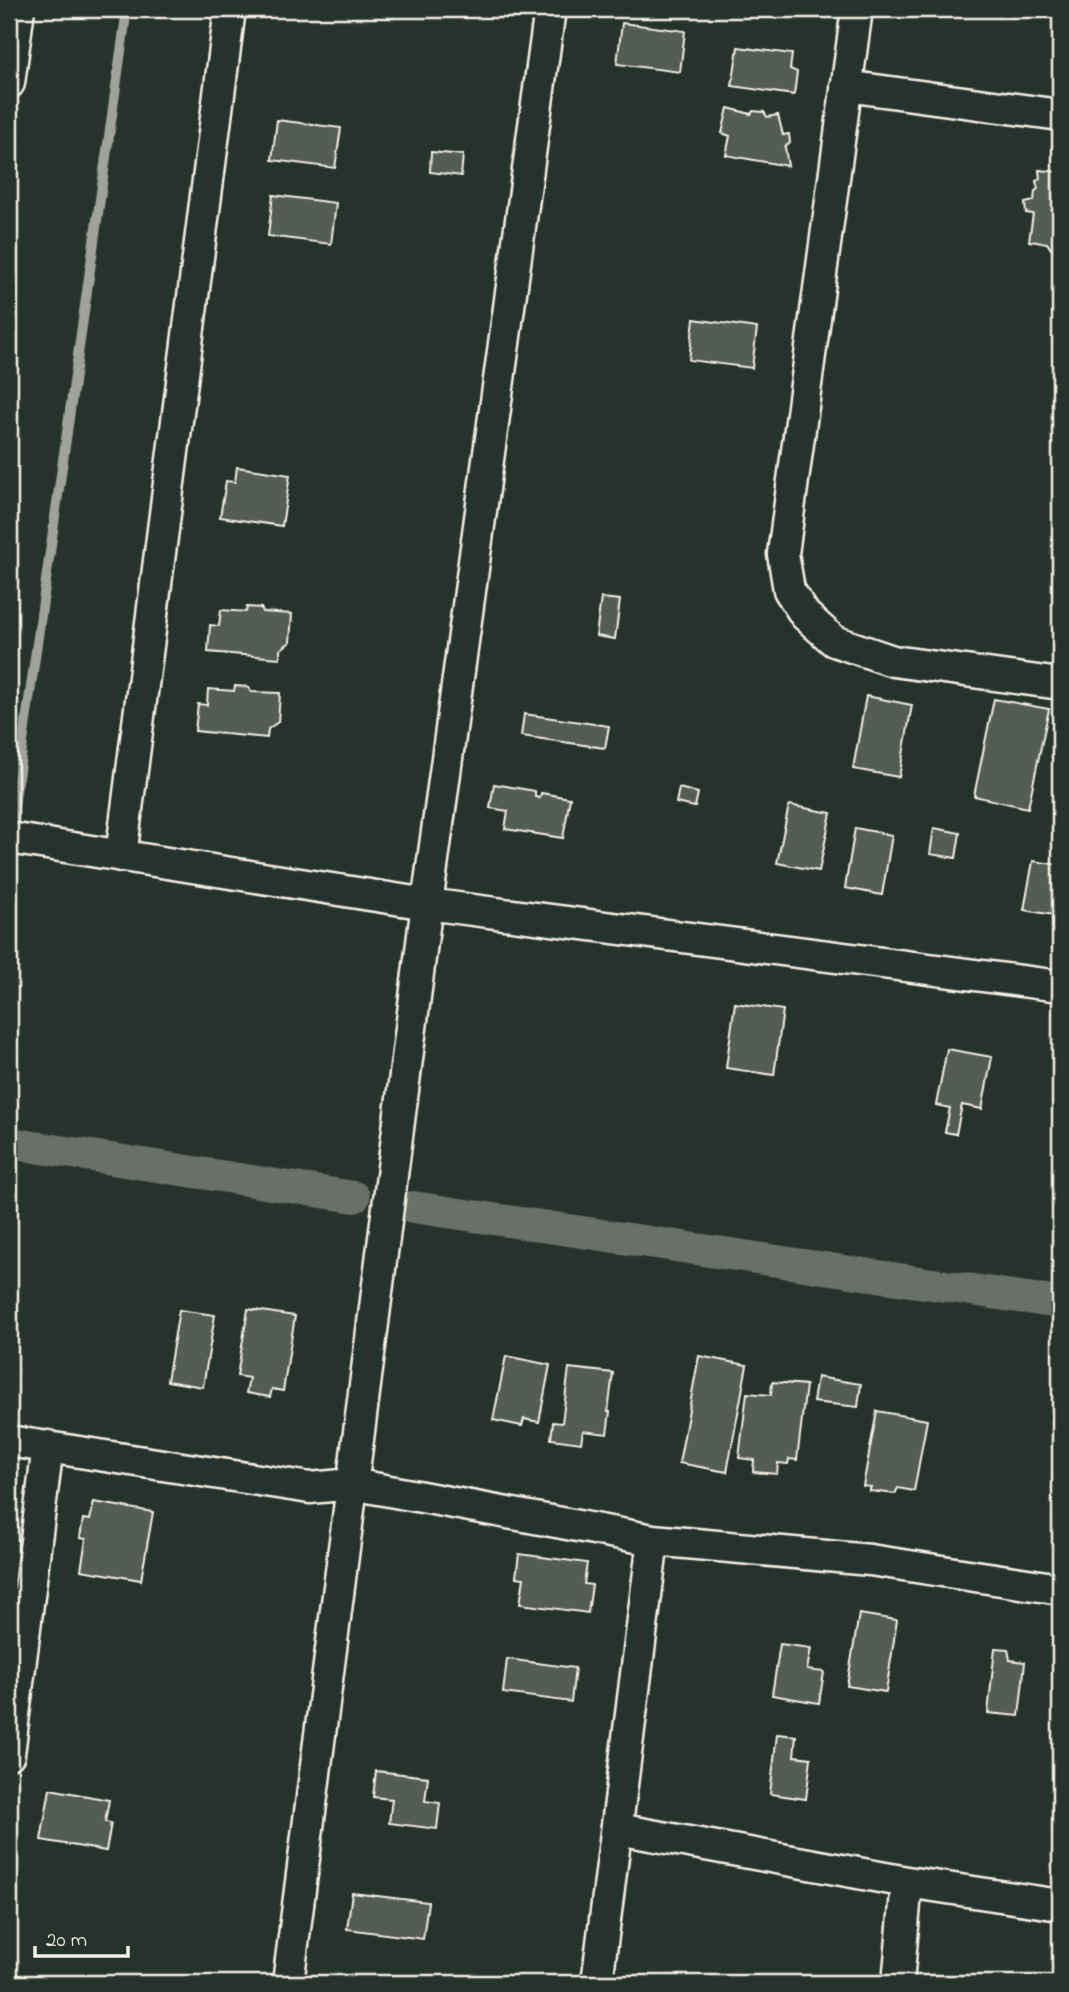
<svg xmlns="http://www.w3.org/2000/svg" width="1069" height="1992" viewBox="0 0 1069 1992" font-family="'Indie Flower',sans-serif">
	<rect width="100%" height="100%" fill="#26332d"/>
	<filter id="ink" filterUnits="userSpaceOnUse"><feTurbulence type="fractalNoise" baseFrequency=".0143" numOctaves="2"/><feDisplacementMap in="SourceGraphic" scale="14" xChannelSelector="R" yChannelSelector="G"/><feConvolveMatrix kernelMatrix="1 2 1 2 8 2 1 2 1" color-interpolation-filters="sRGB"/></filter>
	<g filter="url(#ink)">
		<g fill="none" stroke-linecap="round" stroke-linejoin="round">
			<path stroke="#9fa39b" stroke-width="10" d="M10,834L127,9"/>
			<path stroke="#676f68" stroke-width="32" d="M9,1143L354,1197
				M413,1207L1060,1303"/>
		</g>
		<path fill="#525c55" stroke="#f4f1e8" stroke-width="2" d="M622,23L685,31L680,72L617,64Z
			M738,47L792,54L790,69L797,72L794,95L732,86Z
			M728,108L751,114L753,111L764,112L767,117L778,115L783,135L789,134L790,143L785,147L788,166L726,155L730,136L722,133Z
			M277,120L341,128L335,168L272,160Z
			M431,152L463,155L461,176L430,172Z
			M1039,170L1060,172V249H1051L1047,243L1029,241L1033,214L1026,213L1025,203L1034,201L1035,191L1038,189L1036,181L1040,179Z
			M273,195L336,203L331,244L268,236Z
			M694,319L757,328L752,368L689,360Z
			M237,467L290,475L282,526L220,517L226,481L235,482Z
			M601,598L620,600L615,639L596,636Z
			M247,607L261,608L263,612L292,614L290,642L280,650V658L208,652L210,625L219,626L221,610L246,612Z
			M235,686L249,687L251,692L280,693L278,722L268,729L267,738L195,731L198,704L207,705L208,689L234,691Z
			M866,696L912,705L899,777L853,769Z
			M994,699L1049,709L1028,808L974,796Z
			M524,714L609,726L605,748L521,736Z
			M494,784L535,791V797L540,798L541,793L570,798L563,838L505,829L508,811L490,808Z
			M679,788L698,793L695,807L676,803Z
			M789,805L831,813L819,871L777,863Z
			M855,828L892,835L882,895L845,888Z
			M934,828L960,833L956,858L930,854Z
			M1033,861L1060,865V916L1024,910Z
			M735,1003L783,1010L774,1075L726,1068Z
			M947,1049L992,1057L982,1109L962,1105L956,1134L945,1132L950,1108L936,1105Z
			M248,1309L295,1316L283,1391L272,1389L270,1397L246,1393L249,1378L237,1376Z
			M179,1310L215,1315L203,1387L167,1381Z
			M506,1356L550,1365L539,1422L524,1419L522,1426L493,1420Z
			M699,1356L747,1365L727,1472L679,1463Z
			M569,1368L613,1373L608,1412H610L607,1434L583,1431L581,1443L551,1439L553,1422L562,1423Z
			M817,1377L861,1384L858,1407L813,1402Z
			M772,1382L806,1385L797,1460L789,1459L788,1464L778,1463L777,1474L753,1472L754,1460L739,1458L747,1393L771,1395Z
			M877,1411L927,1420L914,1491L898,1488L895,1494L869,1491L871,1487L863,1486Z
			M94,1502L153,1512L141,1580L81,1570L86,1539L80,1538L83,1519L90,1520Z
			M519,1554L587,1563L584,1584L592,1585L588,1613L520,1604L524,1578L516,1577Z
			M859,1614L897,1620L886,1692L847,1686Z
			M780,1644L811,1648L807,1670L824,1672L819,1703L772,1695Z
			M995,1648L1008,1649L1010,1660L1025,1662L1019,1716L988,1713Z
			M507,1659L575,1668L571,1702L503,1693Z
			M777,1734L796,1736L794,1756L811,1758L806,1799L770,1794Z
			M376,1771L428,1777L425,1801L440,1803L437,1829L389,1823L392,1799L373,1797Z
			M50,1789L109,1800L105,1822L111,1823L106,1851L41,1840Z
			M352,1893L428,1902L423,1939L347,1929Z"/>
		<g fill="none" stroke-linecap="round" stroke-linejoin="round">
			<g stroke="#f4f1e8" stroke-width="35">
				<path id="street" d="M857,9L783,554L789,590L805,615L834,641L893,661L1060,684
					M9,83L19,9
					M846,86L1060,115
					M9,838L427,904L1060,986
					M121,856L230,9
					M9,1441L310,1488L352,1484L653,1540L870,1560L1060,1589
					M9,1754L48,1446
					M618,1829L907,1882L1060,1905
					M288,1983L427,904L550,9
					M597,1983L653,1540
					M898,1983L907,1882"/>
			</g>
			<use href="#street" stroke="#26332d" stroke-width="30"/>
		</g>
	</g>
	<rect width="1069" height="1992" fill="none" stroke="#26332d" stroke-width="35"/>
	<rect x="18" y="18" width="1034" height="1957" fill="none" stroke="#f4f1e8" stroke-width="2.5" filter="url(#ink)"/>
	<path d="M35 1946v10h93v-10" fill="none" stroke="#f4f1e8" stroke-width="3.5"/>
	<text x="46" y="1946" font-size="21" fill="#f4f1e8" stroke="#26332d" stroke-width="5" paint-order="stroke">20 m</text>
</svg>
